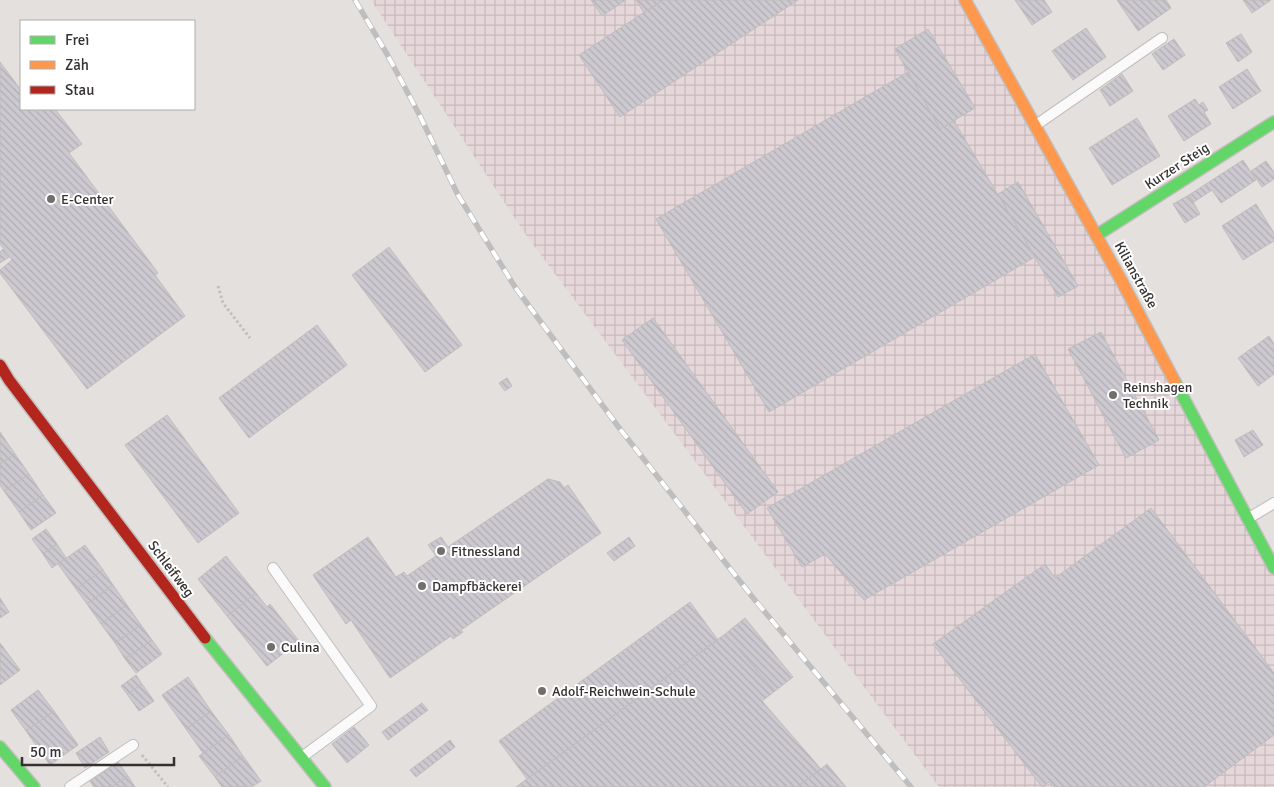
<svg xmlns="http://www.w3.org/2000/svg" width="1274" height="787" viewBox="0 0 1274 787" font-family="Signika,sans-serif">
	<defs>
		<pattern id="industrial-grid" width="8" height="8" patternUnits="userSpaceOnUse" patternTransform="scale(1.25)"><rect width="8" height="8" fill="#e6d7db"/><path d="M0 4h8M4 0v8" fill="none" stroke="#c6b9bc"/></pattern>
		<pattern id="building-back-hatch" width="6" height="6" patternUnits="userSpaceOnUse" patternTransform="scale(1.25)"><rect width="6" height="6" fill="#cdc9d0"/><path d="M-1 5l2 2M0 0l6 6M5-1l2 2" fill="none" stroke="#b1adb3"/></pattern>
	</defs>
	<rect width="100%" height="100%" fill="#e4e0de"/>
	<path fill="url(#industrial-grid)" d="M371,0H969L1274,574V787H939L526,235Z"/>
	<path fill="url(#building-back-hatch)" stroke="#bfbdbe" d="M591,0H626L602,16Z
		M636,0H663L644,13Z
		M663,0H798L620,117L579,55Z
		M1015,0H1044L1052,12L1032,25Z
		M1117,0H1166L1171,8L1138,31Z
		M1243,0H1271L1252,13Z
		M1086,28L1106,57L1073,80L1052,51Z
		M928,29L975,108L940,129L895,49Z
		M1241,34L1252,52L1238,62L1226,43Z
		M1174,39L1185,55L1163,70L1152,54Z
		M0,62L21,90V109H35L37,112L41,109H55L82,144L69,153L158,273L155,275L185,316L87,389L0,273V270L12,260L0,244Z
		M1247,69L1261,91L1233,109L1219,87Z
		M908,72L940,129L954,121L1035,257L769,412L656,219Z
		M1122,74L1133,91L1110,106L1100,90Z
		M1195,99L1199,105L1203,102L1208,110L1204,112L1211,124L1184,141L1168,116Z
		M1137,118L1160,156L1112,185L1089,148Z
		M1243,160L1256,180L1221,203L1212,190L1194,202L1189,195Z
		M1266,161L1274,172V179L1262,187L1251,171Z
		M1018,182L1078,286L1058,297L998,194Z
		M1189,195L1200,214L1185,223L1173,204Z
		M1256,204L1274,233V241L1243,260L1222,226Z
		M389,247L462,345L425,372L352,275Z
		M3,249L9,257L0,263V252Z
		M653,318L778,492L747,514L622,340Z
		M317,325L347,365L249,438L219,398Z
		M1101,332L1159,440L1126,458L1068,349Z
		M1269,336L1274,344V374L1258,386L1238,358Z
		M1035,354L1099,465L864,600L825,554L802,567L767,508Z
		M507,378L512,386L505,391L499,383Z
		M167,415L239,513L198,543L125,445Z
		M1253,430L1263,445L1244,457L1235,440Z
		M0,432L15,454L0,464Z
		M15,454L29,474L4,491L0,485V464Z
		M29,474L43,495L19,512L4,491Z
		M548,479L560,482L564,488L568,485L601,533L461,630L463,632L453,639L451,636L390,678L351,620L346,624L313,575L368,537L396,577L404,572L407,576L436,556L428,545L441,537L448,547Z
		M43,495L56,513L31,530L19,512Z
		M1151,508L1274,673V735L1204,787H1053L1049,782L1042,787L933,644L1045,564L1055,578Z
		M46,529L57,544L43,554L32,539Z
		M629,537L635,546L614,561L607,553Z
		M57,544L66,558L52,568L43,554Z
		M85,545L103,570L76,589L58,564Z
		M226,556L256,593L227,616L198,579Z
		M103,570L113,585L87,604L76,589Z
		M113,585L127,605L101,624L87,604Z
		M256,593L267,607L270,604L299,641L267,666L227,616Z
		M0,598L9,612L0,618Z
		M690,602L718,640L527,779L499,741Z
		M127,605L141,625L115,643L101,624Z
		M745,618L793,677L775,691L725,634Z
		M141,625L152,640L125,659L115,643Z
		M725,634L775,691L762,701L821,769L797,787H516Z
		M152,640L162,654L136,673L125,659Z
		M0,643L20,670L0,685Z
		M136,675L142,684L127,694L121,686Z
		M188,677L211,711L186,729L162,695Z
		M142,684L154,701L139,711L127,694Z
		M38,690L54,711L26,731L11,710Z
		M422,703L428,710L388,740L382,732Z
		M54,711L78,745L50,765L26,731Z
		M211,711L229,735L203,753L186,729Z
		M354,727L369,745L347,763L332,744Z
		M229,735L243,756L215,777L199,756Z
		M100,737L109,752L85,768L76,753Z
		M450,740L455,747L416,777L410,770Z
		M243,756L261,781L252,787H222L215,777Z
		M118,762L128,776L111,787H94L90,781Z
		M827,764L846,787H797L821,769Z
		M128,776L135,787H111Z"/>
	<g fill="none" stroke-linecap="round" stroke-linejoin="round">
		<g stroke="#c1bebc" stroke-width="12">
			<path id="lane" d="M1036,125L1162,38
				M1249,518L1274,503
				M273,568L371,706L302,757
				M70,787L133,745"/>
		</g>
		<g stroke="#c1bebc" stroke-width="14">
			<path id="fast" d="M1097,235L1274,122
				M1175,382L1274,568
				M205,638L325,787
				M0,747L34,787"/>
		</g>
		<g stroke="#c1bebc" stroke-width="14">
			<path id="slow" d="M965,0L1121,280L1175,382"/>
		</g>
		<g stroke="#c1bebc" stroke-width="14">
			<path id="jam" d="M0,365L9,380L205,638"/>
		</g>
		<path stroke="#c2c0bf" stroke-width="3" stroke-dasharray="2.5 2.5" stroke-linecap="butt" d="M218,286L223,303L250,338
			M142,755L168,787"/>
		<use href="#lane" stroke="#fbfafa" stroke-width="10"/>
		<use href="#fast" stroke="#63d668" stroke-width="11"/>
		<use href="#slow" stroke="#ff974d" stroke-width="11"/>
		<use href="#jam" stroke="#b3261e" stroke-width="11"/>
		<g stroke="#bfbebe" stroke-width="5.5">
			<path id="rail" d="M355,0L387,54L419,114L458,195L515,287L620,429L754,599L911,787"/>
		</g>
		<use href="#rail" stroke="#fff" stroke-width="4" stroke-dasharray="11" stroke-linecap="butt"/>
	</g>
	<g fill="#726e6d" stroke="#fff" stroke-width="2">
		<circle cx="51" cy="199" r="5"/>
		<circle cx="1113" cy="395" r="5"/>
		<circle cx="441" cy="551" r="5"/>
		<circle cx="422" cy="586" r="5"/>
		<circle cx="271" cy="647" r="5"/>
		<circle cx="542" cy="691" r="5"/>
	</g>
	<g text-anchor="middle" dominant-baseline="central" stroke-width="4" stroke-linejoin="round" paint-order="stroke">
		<g font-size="14" fill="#343130" stroke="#fff">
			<text transform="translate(1177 166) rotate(-33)">Kurzer Steig</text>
			<text transform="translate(1136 275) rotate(61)">Kilianstraße</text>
			<text transform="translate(171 569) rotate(53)">Schleifweg</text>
		</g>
		<g font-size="14" fill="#343130" stroke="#fff" text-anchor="start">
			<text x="61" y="199">E-Center</text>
			<text x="1123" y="387">Reinshagen<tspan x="1123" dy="16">Technik</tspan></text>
			<text x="451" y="551">Fitnessland</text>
			<text x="432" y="586">Dampfbäckerei</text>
			<text x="281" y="647">Culina</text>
			<text x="552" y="691">Adolf-Reichwein-Schule</text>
		</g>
	</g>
	<rect x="20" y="20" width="175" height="90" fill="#ffffff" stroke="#aeadac"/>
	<rect x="30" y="36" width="25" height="8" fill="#63d668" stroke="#aeadac"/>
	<text x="65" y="45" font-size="15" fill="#343130">Frei</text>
	<rect x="30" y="61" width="25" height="8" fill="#ff974d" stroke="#aeadac"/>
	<text x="65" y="70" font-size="15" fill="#343130">Zäh</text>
	<rect x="30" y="86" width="25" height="8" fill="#b3261e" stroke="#aeadac"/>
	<text x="65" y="95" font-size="15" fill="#343130">Stau</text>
	<path d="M22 757v8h152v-8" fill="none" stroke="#343130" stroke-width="2.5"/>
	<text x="30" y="757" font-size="15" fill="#343130" stroke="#ffffff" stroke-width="4" paint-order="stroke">50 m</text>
</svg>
